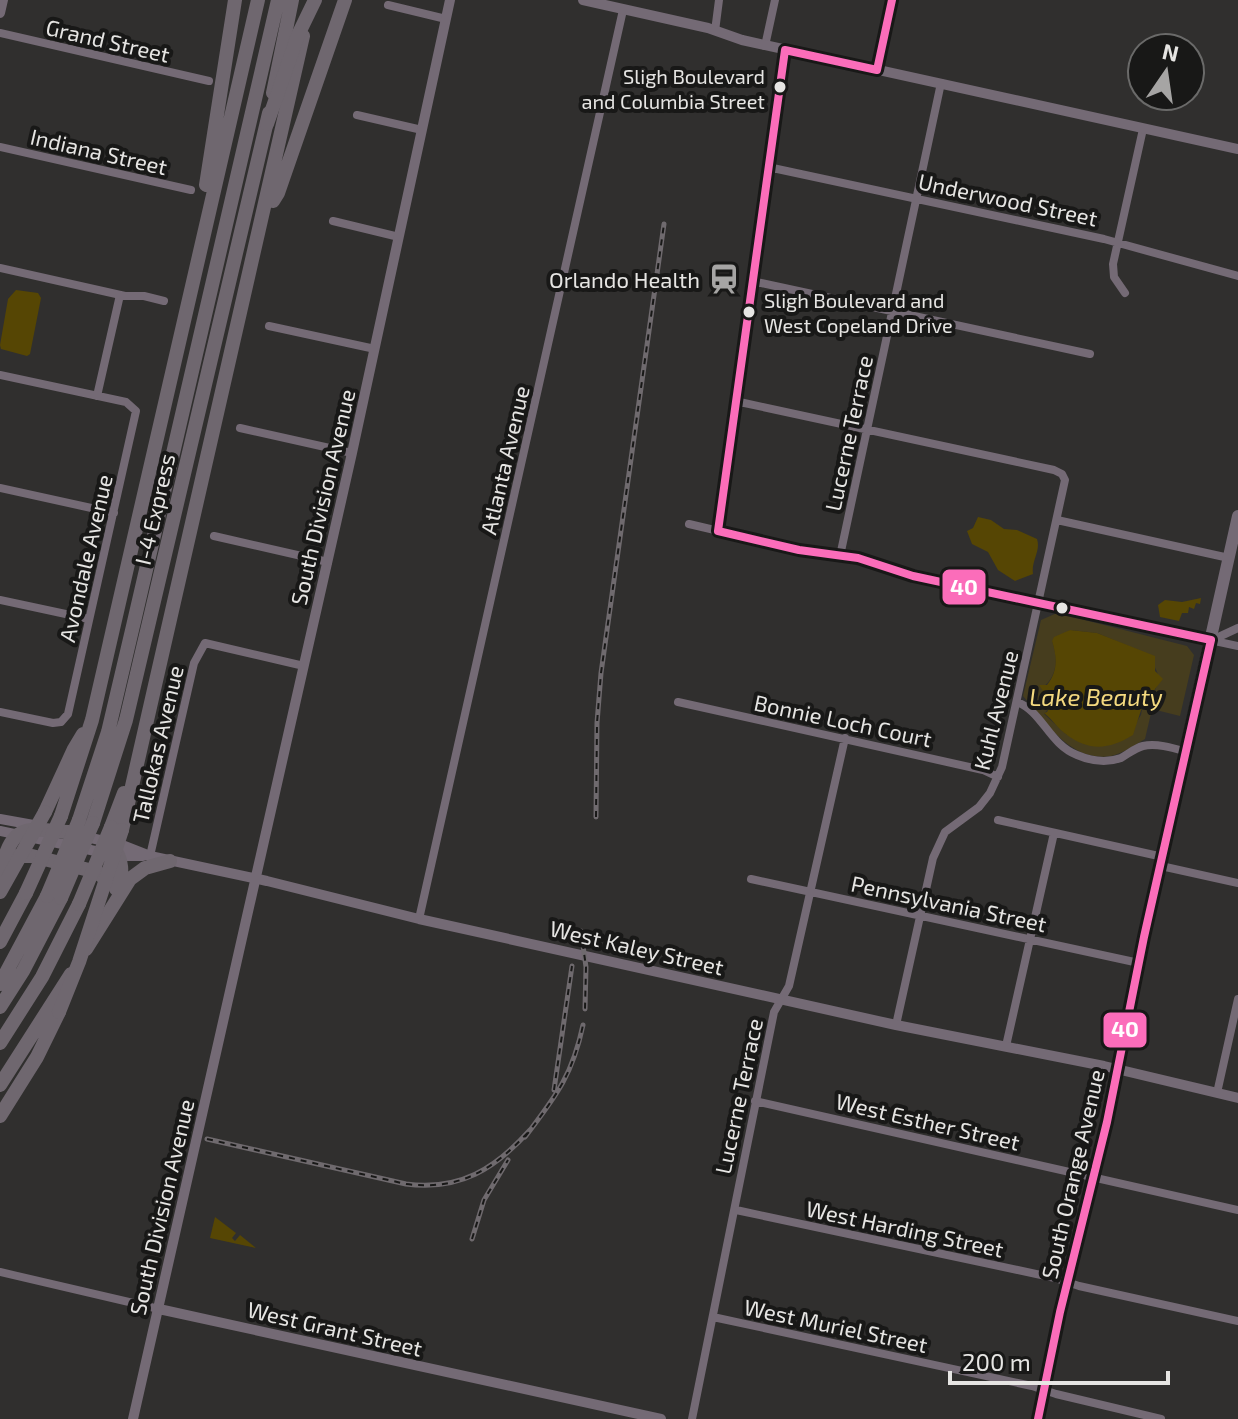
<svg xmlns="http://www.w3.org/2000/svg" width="1238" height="1419" viewBox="0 0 1238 1419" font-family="'Exo 2',sans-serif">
	<rect width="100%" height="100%" fill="#302f2e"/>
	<path fill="#463d1e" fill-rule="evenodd" d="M1057,613L1187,646L1194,655L1180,716L1152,709L1145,739C1135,745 1123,753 1111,756C1071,763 1045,721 1023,696L1041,620ZM1070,630L1097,633L1155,657C1152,666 1156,667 1158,675C1160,683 1153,693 1151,701L1143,704L1141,715L1134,726L1067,735L1044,714L1049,708L1042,688C1058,676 1058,658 1052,641Z"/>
	<path fill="#564604" d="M16,290L38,293L41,298L30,354L27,356L1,349L0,345L8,299Z
		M978,517L991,520L1004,529L1017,530L1037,539C1041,551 1031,561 1033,574L1015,581L998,570L988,552L972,544L967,531L973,528Z
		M1201,598L1200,604L1196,603L1194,609L1189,607L1188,613H1182L1179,621L1160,617L1158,605L1165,600L1182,602Z
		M1070,630L1097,633L1155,656V671L1163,679L1155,689L1151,701L1143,704L1133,735C1110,749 1090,752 1067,735C1058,729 1053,720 1044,713L1047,712L1049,708L1039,696L1043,691L1039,685H1047C1058,671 1057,657 1052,641L1054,637Z
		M215,1217L236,1233L232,1238L235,1241L240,1235L256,1248L210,1238Z"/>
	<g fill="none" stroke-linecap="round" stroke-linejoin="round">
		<path stroke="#746a75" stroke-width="8" d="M388,5L446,19
			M715,31L719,0
			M0,33L209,81
			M765,46L775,0
			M877,70L892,0
			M357,115L422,130
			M0,147L191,190
			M768,167L1104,239L1238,276
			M333,221L399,237
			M0,268L125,296H144L164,301
			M752,281L1090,354
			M1125,293L1114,277L1113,264L1143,129
			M269,326L375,349
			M0,375L126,402L136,411L68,714L61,722L53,723L0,712
			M97,396L120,295
			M735,401L1054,470L1062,474L1065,480L1002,767L990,793L979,807L945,832L933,858L896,1025
			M240,428L352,453
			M0,488L114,513
			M1057,520L1229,558
			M689,524L799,550L858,558L913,576L1238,646
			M718,531L785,50
			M214,536L328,562
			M840,556L941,83
			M0,600L89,619
			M1212,640L1238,628
			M678,702L983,770L998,777
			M1017,702C1042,711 1049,744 1077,755C1091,761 1107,763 1121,758C1128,754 1135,748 1143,746C1157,743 1173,748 1187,752
			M998,820L1163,857
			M150,856L194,663L205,643L304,666
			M1161,866L1238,883
			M751,879L1139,963
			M419,919L623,10
			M1006,1046L1054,833
			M1217,1093L1238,999
			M755,1101L1238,1210
			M736,1210L1055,1278L1079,1286L1238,1321
			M0,1272L159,1309
			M713,1317L1032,1386L1056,1394L1161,1419
			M692,1419L774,1012L789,986L845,738"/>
		<path stroke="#746a75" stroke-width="10" d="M583,0L708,28L742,40L1238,149
			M0,13L3,0
			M0,819L39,826
			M0,831L119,856H143
			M82,836L122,845L150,856L267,881L419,919L896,1025L1104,1066L1238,1098
			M159,1309L661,1419
			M133,1419L352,453L450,0"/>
		<path stroke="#746a75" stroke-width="12" d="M1038,1419L1060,1312L1107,1122L1144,937L1238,516"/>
		<path stroke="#6f676f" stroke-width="14" d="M273,93L292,0
			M206,185L235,0
			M273,201L278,193L345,0
			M45,812L74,749L83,734
			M61,816L92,720L258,0
			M79,820L108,732L133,626L278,0
			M93,823L126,720L269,113
			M111,827L124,793
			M122,830L303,36
			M112,846C123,858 124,875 116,889
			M2,866C14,822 28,829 68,832
			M0,879L10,859L17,856H32L97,872L103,877
			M0,942L26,893
			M86,949L130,879L145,868L170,861
			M0,984L47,896
			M0,1007L23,971L61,898
			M0,1043L42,977L79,904
			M0,1085L71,974
			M0,1116L37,1057L59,1012"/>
		<g stroke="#6f6a6e" stroke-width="5">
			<path id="rail" d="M596,817L597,723L601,673L664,224
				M581,931L586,967L585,1009
				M554,1090L572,966
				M525,1137C555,1097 572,1077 583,1025
				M207,1139L406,1184C460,1191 495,1169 530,1130
				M472,1239L484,1200L508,1160"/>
		</g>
		<use href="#rail" stroke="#181817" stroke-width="2" stroke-dasharray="6" stroke-linecap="butt"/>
		<path stroke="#6f676f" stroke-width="14" d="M267,124L298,35L315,0
			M0,892L45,812
			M26,893L61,816
			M47,896L79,820
			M61,898L93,823
			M79,904L111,827
			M59,1012L79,962L122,830"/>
		<g stroke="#181817" stroke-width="14">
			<path id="bus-1" d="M785,50L877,70
				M877,70L892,0
				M718,531L799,550L858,558L913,576L1211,640
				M718,531L785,50
				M1038,1419L1060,1312L1107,1122L1144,937L1211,640"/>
		</g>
		<use href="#bus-1" stroke="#fb6dba" stroke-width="8"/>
	</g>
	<defs>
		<g id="station-bare" transform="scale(2.4)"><path d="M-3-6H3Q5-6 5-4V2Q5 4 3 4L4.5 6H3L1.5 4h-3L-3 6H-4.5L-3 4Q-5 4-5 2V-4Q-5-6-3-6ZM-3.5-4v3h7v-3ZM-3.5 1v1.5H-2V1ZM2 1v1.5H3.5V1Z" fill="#a6a5a4" stroke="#181817" stroke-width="2.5" paint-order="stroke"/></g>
	</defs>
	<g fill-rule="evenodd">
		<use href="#station-bare" x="724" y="279"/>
	</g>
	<g fill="#e6e5e3" stroke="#181817" stroke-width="3">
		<circle cx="780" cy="87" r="7"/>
		<circle cx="749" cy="312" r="7"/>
		<circle cx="1062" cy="608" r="7"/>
	</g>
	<g text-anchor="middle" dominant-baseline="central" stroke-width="8" stroke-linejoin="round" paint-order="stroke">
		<g font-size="20" fill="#e6e5e3" stroke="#181817" text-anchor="end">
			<text x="765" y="76">Sligh Boulevard<tspan x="765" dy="25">and Columbia Street</tspan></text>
			<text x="764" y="300" text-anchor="start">Sligh Boulevard and<tspan x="764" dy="25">West Copeland Drive</tspan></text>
		</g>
		<g font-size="22" fill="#e6e5e3" stroke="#181817">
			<text transform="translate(108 40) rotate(13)">Grand Street</text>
			<text transform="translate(99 151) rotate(13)">Indiana Street</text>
			<text transform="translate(1008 199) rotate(12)">Underwood Street</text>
			<text transform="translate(848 433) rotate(-78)">Lucerne Terrace</text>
			<text transform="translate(504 460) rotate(-77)">Atlanta Avenue</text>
			<text transform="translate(322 497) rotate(-77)">South Division Avenue</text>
			<text transform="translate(154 509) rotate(-77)">I-4 Express</text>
			<text transform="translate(85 558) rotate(-77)">Avondale Avenue</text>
			<text transform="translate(995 710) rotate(-76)">Kuhl Avenue</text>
			<text transform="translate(843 720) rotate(12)">Bonnie Loch Court</text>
			<text transform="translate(157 744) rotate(-77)">Tallokas Avenue</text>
			<text transform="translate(949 903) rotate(12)">Pennsylvania Street</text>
			<text transform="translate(637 947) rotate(13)">West Kaley Street</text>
			<text transform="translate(738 1096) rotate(-78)">Lucerne Terrace</text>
			<text transform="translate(928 1121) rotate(13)">West Esther Street</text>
			<text transform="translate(1072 1174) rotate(-77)">South Orange Avenue</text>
			<text transform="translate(161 1207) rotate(-77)">South Division Avenue</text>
			<text transform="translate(905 1228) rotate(12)">West Harding Street</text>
			<text transform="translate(836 1325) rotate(12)">West Muriel Street</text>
			<text transform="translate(335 1328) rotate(13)">West Grant Street</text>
		</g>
		<g font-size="22" fill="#e6e5e3" stroke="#181817" text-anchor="end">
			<text x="700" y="279">Orlando Health</text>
		</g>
		<g font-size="24" font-style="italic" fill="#f4d97f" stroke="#181817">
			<text x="1096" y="696">Lake Beauty</text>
		</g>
	</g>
	<g stroke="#181817" stroke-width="3">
		<rect x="941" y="568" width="46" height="38" rx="8" fill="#fb6dba"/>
		<rect x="1102" y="1011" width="46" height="38" rx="8" fill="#fb6dba"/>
	</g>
	<g font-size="22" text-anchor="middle" font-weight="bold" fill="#fff">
		<text x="964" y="595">40</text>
		<text x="1125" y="1037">40</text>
	</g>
	<g transform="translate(1166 72) rotate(13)"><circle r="38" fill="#181817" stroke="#6a6a69" stroke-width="2"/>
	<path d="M0-6L14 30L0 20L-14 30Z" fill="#a6a5a4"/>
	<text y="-12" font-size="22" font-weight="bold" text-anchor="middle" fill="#e6e5e3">N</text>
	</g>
	<path d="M950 1371v12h218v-12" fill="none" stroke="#e6e5e3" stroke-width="4"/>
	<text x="962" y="1371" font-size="24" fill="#e6e5e3" stroke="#181817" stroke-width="6" paint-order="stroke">200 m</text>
</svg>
